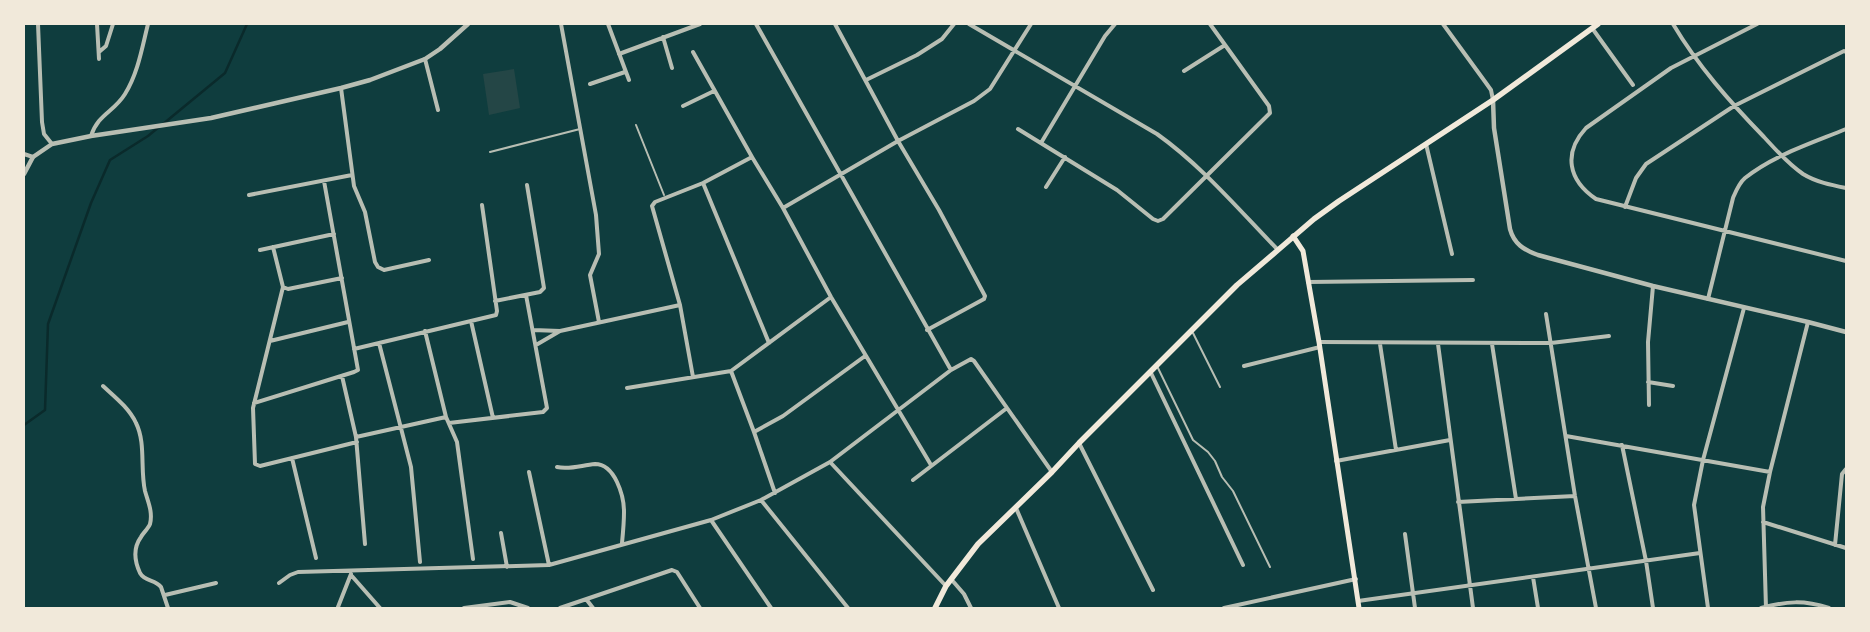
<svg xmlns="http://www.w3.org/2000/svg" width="1870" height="632" viewBox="0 0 1870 632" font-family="Overpass,sans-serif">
	<rect width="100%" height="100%" fill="#0f3d3e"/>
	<path fill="#244646" d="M514,69L520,108L489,115L483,74Z"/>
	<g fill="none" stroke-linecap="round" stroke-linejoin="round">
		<path stroke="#0a2a2b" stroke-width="2.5" d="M163,124L225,73L247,24
			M24,425L45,410L48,324L91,203L110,160L148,136L159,127"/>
		<path stroke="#b8beb3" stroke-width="2" d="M636,125L664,195
			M490,152L580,129
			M1193,333L1220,387
			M1157,366L1193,440L1208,452L1215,461L1222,477L1233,491L1270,567"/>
		<path stroke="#b8beb3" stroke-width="4" d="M38,24L42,122L44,134L52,144
			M97,24L99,59
			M561,24L596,215L599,254L590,275L599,322
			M608,24L629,80
			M756,24L951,370
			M835,24L898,141L939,210L985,296L984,299L927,330
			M969,24L1157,134C1202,166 1239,210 1278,250
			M1443,24L1486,83L1491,90L1493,100
			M1673,24C1698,66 1730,102 1764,137C1776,150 1788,164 1803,174C1816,182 1831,185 1846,188
			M1757,24L1671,68L1586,128C1563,153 1568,180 1596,199L1846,261
			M1592,28L1633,85
			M663,37L672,68
			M99,52L106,46L113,24
			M693,52L752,157L783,208L831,297L931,465
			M619,54L700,24
			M425,59L438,110
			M1184,71L1225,45
			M866,80L917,55L942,39L954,24
			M590,84L625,72
			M341,88L354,186L365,212L375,262L378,267L384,270L429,260
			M683,106L714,91
			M1018,129L1117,190L1153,219L1158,221L1163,219L1270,113L1269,106L1210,24
			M91,136C98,114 114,112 125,94C138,73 142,48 148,24
			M1041,143L1105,36L1115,24
			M1426,144L1452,254
			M24,154L33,157
			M703,183L769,343
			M1046,187L1065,157
			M249,195L352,175
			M1625,207L1636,178L1646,164L1734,106L1844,51L1846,52
			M783,208L898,141L974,101L990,89L1031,24
			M273,247L283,287L253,408L255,464L260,466L357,442
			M260,250L334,234
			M1308,282L1473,280
			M283,287L288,289L342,278
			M1708,299L1733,198C1736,191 1739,183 1745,178C1774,155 1812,143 1846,129
			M495,301L540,292L544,288L527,185
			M1546,314L1575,496L1596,608
			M471,321L493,418
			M533,330L560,331L680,305
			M425,331L446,417L457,442L473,559
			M270,341L348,322
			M1319,342L1551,343L1609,336
			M379,343L411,467L420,562
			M1380,344L1396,450
			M1438,344L1473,608
			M1492,344L1516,499
			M536,345L560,331
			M354,349L496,315L497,311L482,205
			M1244,366L1320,347
			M731,371L754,432L775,493
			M1151,373L1243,565
			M342,376L356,437L365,544
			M693,377L680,305L652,206L655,202L703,183L752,157
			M1648,382L1673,386
			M103,386C115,397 129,408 136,423C146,443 140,469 145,491C148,502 153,512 150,524C148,529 143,533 141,537C133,548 134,560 140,573C145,582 155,579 161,587L168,608
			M627,388L731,371L831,297
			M254,403L354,372L358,370L324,181
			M1649,405L1648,342L1653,286
			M449,423L543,412L547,408L526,295
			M754,432L783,416L865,356
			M1566,436L1770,472
			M356,437L446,417
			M1079,443L1153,590
			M1622,445L1646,561L1653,608
			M292,458L316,558
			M1336,461L1450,440
			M830,462L946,586
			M557,467C570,470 582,465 595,464C615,464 624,496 624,512C624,523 623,533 622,543
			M529,472L549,565
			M913,480L1007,408
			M761,500L848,608
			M1458,502L1575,496
			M1016,508L1059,608
			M711,520L771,608
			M1763,522L1846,548
			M501,533L507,567
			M1405,534L1415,608
			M1835,545L1842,474L1846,469
			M351,575L380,608
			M1533,577L1538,608
			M951,579L964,594L971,608
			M279,583L290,575L298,572L549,565L711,520L761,500L830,462L951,370L971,359L974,361L1052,472
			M165,595L216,583
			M586,599L593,608
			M1358,601L1700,553
			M338,607L351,574
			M464,608L510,602L528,608
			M560,608L672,570L677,572L700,608
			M1224,608L1356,579
			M1708,608L1694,505L1703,460L1744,308
			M1761,608C1787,601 1804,600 1829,608
			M1766,608L1763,507L1770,472L1808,322"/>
		<path stroke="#b8beb3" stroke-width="4.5" d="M1493,100L1494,128L1510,229C1514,244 1524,250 1538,255L1653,286L1808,322L1846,332
			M24,174L33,157L52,144L91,136L211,118L341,88L370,80L425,59L440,49L468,24"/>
		<path stroke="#f1e9da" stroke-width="5" d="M1293,236L1303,251L1319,342L1359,608"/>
		<path stroke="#f1e9da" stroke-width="5.5" d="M935,608L946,586L978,544L1052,472L1079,443L1237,285L1278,250L1314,219L1339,201L1493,100L1598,24"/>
	</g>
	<rect width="1870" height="632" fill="none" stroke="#f1e9da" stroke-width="50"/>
</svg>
